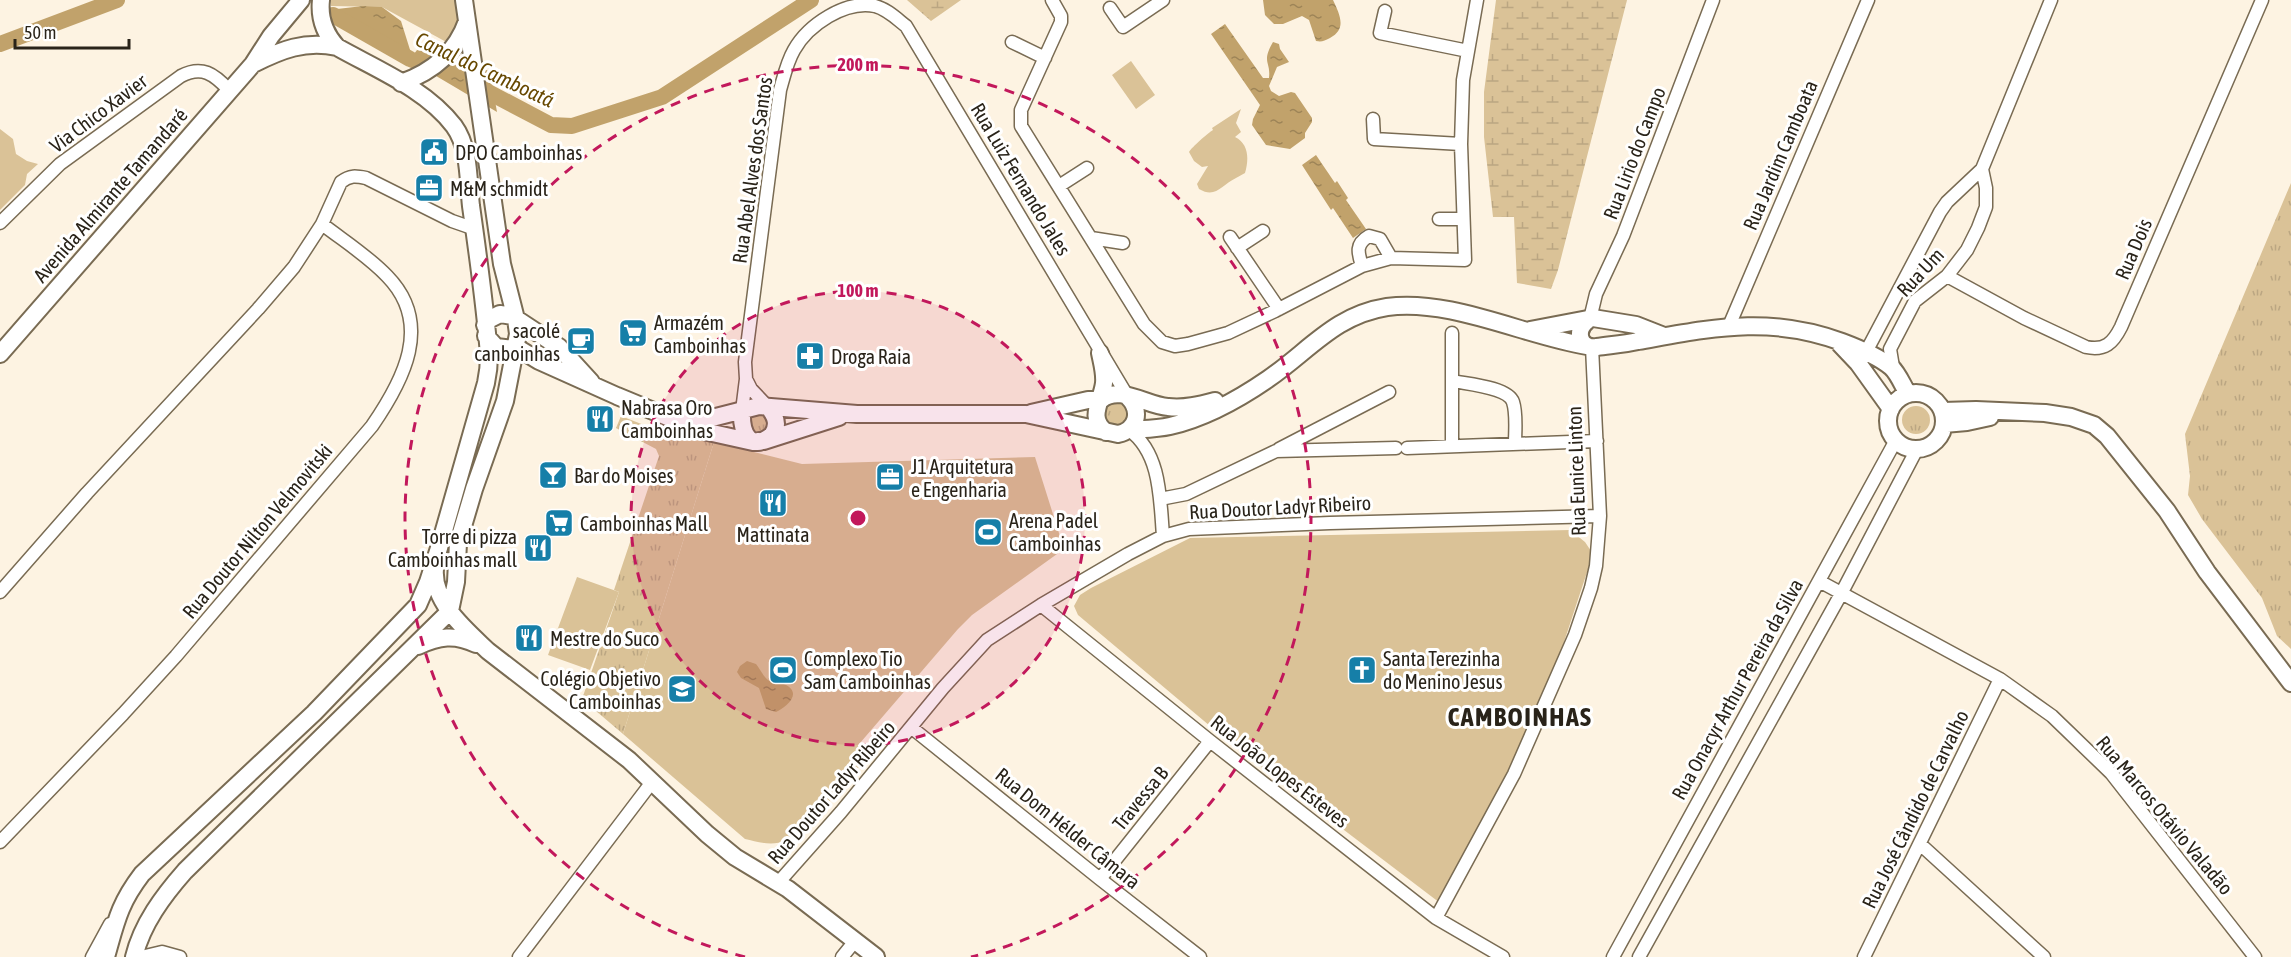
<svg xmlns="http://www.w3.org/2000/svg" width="2291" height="957" viewBox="0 0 2291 957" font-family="'Asap Condensed',sans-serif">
	<defs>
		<pattern id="grass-tufts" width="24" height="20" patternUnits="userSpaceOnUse" patternTransform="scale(1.5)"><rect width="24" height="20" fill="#dac297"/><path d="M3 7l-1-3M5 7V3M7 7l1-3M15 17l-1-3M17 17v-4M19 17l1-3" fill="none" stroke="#bba682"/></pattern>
		<pattern id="wetland-marsh" width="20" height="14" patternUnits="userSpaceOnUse" patternTransform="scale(1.5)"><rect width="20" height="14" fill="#dac297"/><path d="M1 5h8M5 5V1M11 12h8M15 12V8" fill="none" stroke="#bba682"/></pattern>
		<pattern id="water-ripples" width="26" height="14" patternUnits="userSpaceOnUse" patternTransform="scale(1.5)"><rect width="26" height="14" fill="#c1a26b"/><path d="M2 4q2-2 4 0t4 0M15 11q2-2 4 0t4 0" fill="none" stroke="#9d8457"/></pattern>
	</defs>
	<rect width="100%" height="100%" fill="#fdf3e2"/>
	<path fill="url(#grass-tufts)" d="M2291,183V649L2277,636L2262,598L2202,519L2188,495L2190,476L2185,434Z
		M1116,399L1128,405L1129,419L1117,428L1104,422L1102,408Z
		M1902 420a14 14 0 1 1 28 0a14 14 0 1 1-28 0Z
		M761,413L769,419L765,433L755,434L748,422L751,415Z
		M621,416L667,434L714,442L623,734L582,699L619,592L614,590L659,456L656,449L616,428Z"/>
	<path fill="url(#wetland-marsh)" d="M907,0H961L931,21Z
		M1496,0H1627L1558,270L1551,289L1517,283L1514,217H1493L1484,137V92Z"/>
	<path fill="#dac297" d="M330,0H464L472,56L382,7L331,6Z
		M1131,61L1155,95L1136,109L1112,75Z
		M1241,109L1236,123L1241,132L1235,137C1249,144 1249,159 1245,173C1242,175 1239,176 1236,178C1221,185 1216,199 1199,189L1197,184L1208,166L1202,167L1194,161L1189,152C1192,147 1208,133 1213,130L1212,128Z
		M0,129L13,139L16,154L27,161L38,164L27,174L25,185L0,210Z
		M714,442L802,464L1035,457L1064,549L972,615L958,629L860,743L871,753C851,775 811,829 786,840C773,847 758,842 745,839L623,734Z
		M1570,530L1585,542L1593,554L1530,745L1444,906L1235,747L1078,615L1074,606L1080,595L1091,588L1190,538Z
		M577,577L619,592L590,670L548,655Z"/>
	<path fill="url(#water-ripples)" d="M1263,0H1333C1340,15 1347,29 1330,38C1324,41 1322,42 1316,41L1309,20L1302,16L1283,24H1274L1265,15Z
		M363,6L382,7L401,21L411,53L414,54L417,50L422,51L436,42L490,72L497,112L333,15L337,9Z
		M1225,24L1263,78H1269C1271,61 1261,63 1273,42L1279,44L1280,49L1289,62L1277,67L1269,86L1271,91L1279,96L1291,92L1295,93L1312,118V122L1305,133V138L1290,149L1266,145L1252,125L1253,119L1260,105L1211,34Z
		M1316,155L1335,183L1337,181L1348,198L1346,200L1366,229L1353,238L1333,208L1331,210L1302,165Z
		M747,661L756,664C760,669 763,676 768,680C773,684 780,682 786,685C803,694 785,708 776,712L766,709L759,688L741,678L737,672L740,666Z"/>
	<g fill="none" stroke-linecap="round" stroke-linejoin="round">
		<path stroke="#c1a26b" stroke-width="16" d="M333,15L410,59L429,67
			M0,44L117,0
			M475,85L551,125L572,126L662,97L811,0"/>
		<g stroke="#796b53" stroke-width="15">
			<path id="street" d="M1052,0L1061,16V22L1021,110V126L1144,324L1162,342L1175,346L1188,344L1228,333L1275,311L1362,266L1391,258L1465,260L1461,144L1463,80L1477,0
				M1110,8L1123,27L1163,0
				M1385,11L1380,33L1468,51
				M1012,42L1045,58
				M1373,119L1374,139L1461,144
				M1059,186L1087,168
				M1439,219H1463
				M0,223L60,164L181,76C202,65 214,74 229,90
				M1230,237L1279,309
				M1091,238L1123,243
				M1237,248L1263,231
				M1362,266C1358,253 1355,244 1369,236L1380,239L1391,258
				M1947,276L2024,318L2086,347C2105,351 2113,343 2121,327L2262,0
				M1590,319L1596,294L1623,236L1713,0
				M1729,326L1868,0
				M1866,352L1940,212L1947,202L1982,169L2051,0
				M1893,367L1890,349L1915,301L1947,276L1967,250L1978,228L1986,207V188L1982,169
				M746,379L751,389L768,407
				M1453,381C1467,384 1508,387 1513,402C1517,414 1515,431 1515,444
				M742,411L746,379L745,362L780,90C784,76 787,62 794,50C808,25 845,0 875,6C887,9 897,19 906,26L1128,397
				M1129,430C1161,453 1160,499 1163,536
				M1452,446V333
				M1407,448L1597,441
				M1279,449L1389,392
				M1160,499L1186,494L1276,451L1396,448
				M1819,581L2000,679L2052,716L2111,773L2255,957
				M0,592L87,493L258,309L294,267L322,224L341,182C350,175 356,176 366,178L452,221L475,229
				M1041,605L1210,741L1436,918L1503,957
				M912,728L1100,879L1200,957
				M0,842L123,714L176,656L372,426C403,381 434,324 387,276C368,256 344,241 322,224
				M1920,844L2044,957
				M1100,879L1210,741
				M778,883L841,812L943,688L987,640L1041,605L1128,554L1163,536L1189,529L1330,523L1600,516
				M1436,918L1514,774L1575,635L1591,588L1596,566L1600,516L1592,347
				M92,957L110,924
				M141,957L162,952L180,957
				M519,957L652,782
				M842,957L855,941
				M1613,957L1896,440
				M1639,957L1841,594L1917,449
				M1864,957L2000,679"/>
		</g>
		<g stroke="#796b53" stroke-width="20">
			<path id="secondary" d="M253,64C281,50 305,40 337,47
				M401,83C432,72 456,53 467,21
				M1587,321C1574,331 1580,350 1597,347C1611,345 1625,344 1638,341C1713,328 1768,315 1842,342C1858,348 1878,356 1891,367C1898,373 1903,386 1908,394
				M485,325L490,319L500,314L512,316L559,347L591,382
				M1530,330L1593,318L1636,325L1664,336
				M486,336L496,347L521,350L539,361L617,396L699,430L753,442L759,441
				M1840,344L1858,363L1891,409
				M1100,353C1102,363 1105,373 1104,383C1102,401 1087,418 1106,432
				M0,354L253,64L271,36L301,0
				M1888 421a28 28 0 1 1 56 0a28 28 0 1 1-56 0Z
				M1101,400C1119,384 1147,406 1168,407C1184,409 1200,405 1215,401
				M742,411C741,431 749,454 772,435C779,425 776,416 768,407
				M1943,411L1976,410L2045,413L2071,417L2094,425L2107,436L2167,511L2207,572L2291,683
				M1031,413L1088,400H1101
				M678,420H704L759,406L857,414H1026L1118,434C1137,430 1142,411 1128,397
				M1944,424L1967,422L1990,417
				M1129,430C1142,429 1157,429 1170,426C1205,418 1239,399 1268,379C1309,351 1335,315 1387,307C1450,298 1525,336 1587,346
				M764,441L839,417
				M435,569C432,602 466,630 488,651L629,760L707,834L735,857L788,889L876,957
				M418,646C439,636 455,634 476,644
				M106,957C116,922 119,904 142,874L314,713L418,605L428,582L439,548L486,383C488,374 489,365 489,355C485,305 478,255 471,206C468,180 470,148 454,126C426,89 376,69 337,47C325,34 319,18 321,0
				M134,957C142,924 163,896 185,871L450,611L456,582L458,543L474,489L505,401L518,334L516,319L502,264L464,0"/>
		</g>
		<use href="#street" stroke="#fff" stroke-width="12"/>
		<use href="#secondary" stroke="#fff" stroke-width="16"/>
	</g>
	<circle cx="858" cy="518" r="227" fill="#c2185b" fill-opacity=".12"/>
	<g fill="none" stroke="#c2185b" stroke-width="3" stroke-dasharray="10 8">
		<circle cx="858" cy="518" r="227"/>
		<path d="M745 957A453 453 0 1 1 971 957"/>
	</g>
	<defs>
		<g id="civic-square" transform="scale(1.5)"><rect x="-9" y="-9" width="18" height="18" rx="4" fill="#167fa8" stroke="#fff"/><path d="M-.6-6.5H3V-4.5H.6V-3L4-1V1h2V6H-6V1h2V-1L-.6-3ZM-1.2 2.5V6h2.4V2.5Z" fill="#fff"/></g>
		<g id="office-square" transform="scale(1.5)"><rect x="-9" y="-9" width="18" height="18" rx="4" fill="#167fa8" stroke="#fff"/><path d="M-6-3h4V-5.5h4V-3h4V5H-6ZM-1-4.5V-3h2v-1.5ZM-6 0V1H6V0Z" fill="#fff"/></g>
		<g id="supermarket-square" transform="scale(1.5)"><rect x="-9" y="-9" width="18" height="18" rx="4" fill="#167fa8" stroke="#fff"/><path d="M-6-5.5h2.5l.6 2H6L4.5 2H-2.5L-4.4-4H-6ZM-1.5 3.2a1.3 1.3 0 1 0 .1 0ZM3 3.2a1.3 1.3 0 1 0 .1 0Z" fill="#fff"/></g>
		<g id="cafe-square" transform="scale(1.5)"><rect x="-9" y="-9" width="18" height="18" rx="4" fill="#167fa8" stroke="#fff"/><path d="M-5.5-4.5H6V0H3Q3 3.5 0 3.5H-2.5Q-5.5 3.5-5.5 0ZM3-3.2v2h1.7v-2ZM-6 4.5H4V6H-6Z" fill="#fff"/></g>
		<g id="pharmacy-square" transform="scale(1.5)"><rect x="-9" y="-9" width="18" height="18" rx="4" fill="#167fa8" stroke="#fff"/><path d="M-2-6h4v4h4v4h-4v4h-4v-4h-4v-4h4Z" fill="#fff"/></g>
		<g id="restaurant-square" transform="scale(1.5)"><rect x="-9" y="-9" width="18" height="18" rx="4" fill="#167fa8" stroke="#fff"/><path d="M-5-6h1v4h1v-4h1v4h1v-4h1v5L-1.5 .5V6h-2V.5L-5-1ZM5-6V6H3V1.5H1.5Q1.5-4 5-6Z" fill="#fff"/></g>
		<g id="bar-square" transform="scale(1.5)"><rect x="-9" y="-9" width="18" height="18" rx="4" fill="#167fa8" stroke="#fff"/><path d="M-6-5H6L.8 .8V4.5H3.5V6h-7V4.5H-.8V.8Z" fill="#fff"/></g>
		<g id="stadium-square" transform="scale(1.5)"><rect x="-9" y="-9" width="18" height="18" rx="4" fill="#167fa8" stroke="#fff"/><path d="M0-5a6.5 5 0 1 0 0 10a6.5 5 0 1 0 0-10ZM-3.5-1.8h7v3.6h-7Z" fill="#fff"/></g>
		<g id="church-square" transform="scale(1.5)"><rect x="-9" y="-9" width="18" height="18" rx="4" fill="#167fa8" stroke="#fff"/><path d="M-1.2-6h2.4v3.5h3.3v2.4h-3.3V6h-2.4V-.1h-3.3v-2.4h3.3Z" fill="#fff"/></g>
		<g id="school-square" transform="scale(1.5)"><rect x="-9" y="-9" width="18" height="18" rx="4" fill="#167fa8" stroke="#fff"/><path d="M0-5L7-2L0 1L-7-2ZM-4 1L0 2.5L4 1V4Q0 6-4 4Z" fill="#fff"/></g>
	</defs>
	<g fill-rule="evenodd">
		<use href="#civic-square" x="434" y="152"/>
		<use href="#office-square" x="429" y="188"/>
		<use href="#supermarket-square" x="633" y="333"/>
		<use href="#cafe-square" x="581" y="341"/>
		<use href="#pharmacy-square" x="810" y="356"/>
		<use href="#restaurant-square" x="600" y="419"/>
		<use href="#bar-square" x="553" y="475"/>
		<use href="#office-square" x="890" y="477"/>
		<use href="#restaurant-square" x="773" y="503"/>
		<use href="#supermarket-square" x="559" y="523"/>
		<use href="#stadium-square" x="988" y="532"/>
		<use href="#restaurant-square" x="538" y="548"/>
		<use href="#restaurant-square" x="529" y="638"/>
		<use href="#stadium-square" x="783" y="670"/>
		<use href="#church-square" x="1362" y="670"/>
		<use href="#school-square" x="682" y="689"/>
	</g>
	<g text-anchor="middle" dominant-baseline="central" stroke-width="6" stroke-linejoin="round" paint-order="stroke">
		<g font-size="20" fill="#292319" stroke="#fff">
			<text transform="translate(98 113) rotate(-37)">Via Chico Xavier</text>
			<text transform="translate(1634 153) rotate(-69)">Rua Lirio do Campo</text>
			<text transform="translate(1780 155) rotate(-67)">Rua Jardim Camboata</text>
			<text transform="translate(752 170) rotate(-82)">Rua Abel Alves dos Santos</text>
			<text transform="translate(1021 179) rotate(59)">Rua Luiz Fernando Jales</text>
			<text transform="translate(110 195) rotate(-49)">Avenida Almirante Tamandaré</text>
			<text transform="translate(2133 249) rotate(-67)">Rua Dois</text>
			<text transform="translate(1920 272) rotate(-47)">Rua Um</text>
			<text transform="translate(1576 471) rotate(-92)">Rua Eunice Linton</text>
			<text transform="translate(1280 507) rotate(-3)">Rua Doutor Ladyr Ribeiro</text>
			<text transform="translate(257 531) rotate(-50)">Rua Doutor Nilton Velmovitski</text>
			<text transform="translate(1737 689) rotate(-61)">Rua Onacyr Arthur Pereira da Silva</text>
			<text transform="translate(1280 771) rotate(38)">Rua João Lopes Esteves</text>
			<text transform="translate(831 792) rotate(-49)">Rua Doutor Ladyr Ribeiro</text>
			<text transform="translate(1140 798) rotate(-51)">Travessa B</text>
			<text transform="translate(1915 809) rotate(-64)">Rua José Cândido de Carvalho</text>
			<text transform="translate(2165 815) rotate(50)">Rua Marcos Otávio Valadão</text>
			<text transform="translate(1068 828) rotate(39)">Rua Dom Hélder Câmara</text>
		</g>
		<g font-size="20" fill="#292319" stroke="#fff" text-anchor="start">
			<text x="455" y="152">DPO Camboinhas</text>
			<text x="450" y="188">M&amp;M schmidt</text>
			<text x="654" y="322">Armazém<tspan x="654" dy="23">Camboinhas</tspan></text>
			<text x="560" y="330" text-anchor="end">sacolé<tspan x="560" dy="23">canboinhas</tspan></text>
			<text x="831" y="356">Droga Raia</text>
			<text x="621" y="407">Nabrasa Oro<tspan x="621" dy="23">Camboinhas</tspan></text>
			<text x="911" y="466">J1 Arquitetura<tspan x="911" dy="23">e Engenharia</tspan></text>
			<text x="574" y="475">Bar do Moises</text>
			<text x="1009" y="520">Arena Padel<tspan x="1009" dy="23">Camboinhas</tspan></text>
			<text x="580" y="523">Camboinhas Mall</text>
			<text x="773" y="534" text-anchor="middle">Mattinata</text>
			<text x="517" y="536" text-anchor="end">Torre di pizza<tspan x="517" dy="23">Camboinhas mall</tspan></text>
			<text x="550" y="638">Mestre do Suco</text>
			<text x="804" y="658">Complexo Tio<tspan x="804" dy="23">Sam Camboinhas</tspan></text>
			<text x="1383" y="658">Santa Terezinha<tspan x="1383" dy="23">do Menino Jesus</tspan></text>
			<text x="661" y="678" text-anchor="end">Colégio Objetivo<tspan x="661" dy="23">Camboinhas</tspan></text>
		</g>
		<g font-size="21" font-style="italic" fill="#674800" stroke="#fff">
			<text transform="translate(485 69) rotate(25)">Canal do Camboatá</text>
		</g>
		<g font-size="26" font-weight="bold" letter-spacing="1.5" fill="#292319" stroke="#fff">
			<text x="1520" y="717">CAMBOINHAS</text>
		</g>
	</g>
	<circle cx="858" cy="518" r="9" fill="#c2185b" stroke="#fff" stroke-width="3"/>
	<g font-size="18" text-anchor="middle" font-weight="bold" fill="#c2185b" stroke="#fff" stroke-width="6" stroke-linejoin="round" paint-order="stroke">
		<text x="858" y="71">200 m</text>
		<text x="858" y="297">100 m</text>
	</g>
	<path d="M15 39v9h114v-9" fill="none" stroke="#292319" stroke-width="3"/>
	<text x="24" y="39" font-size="18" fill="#292319" stroke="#ffffff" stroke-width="4.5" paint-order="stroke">50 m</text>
</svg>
